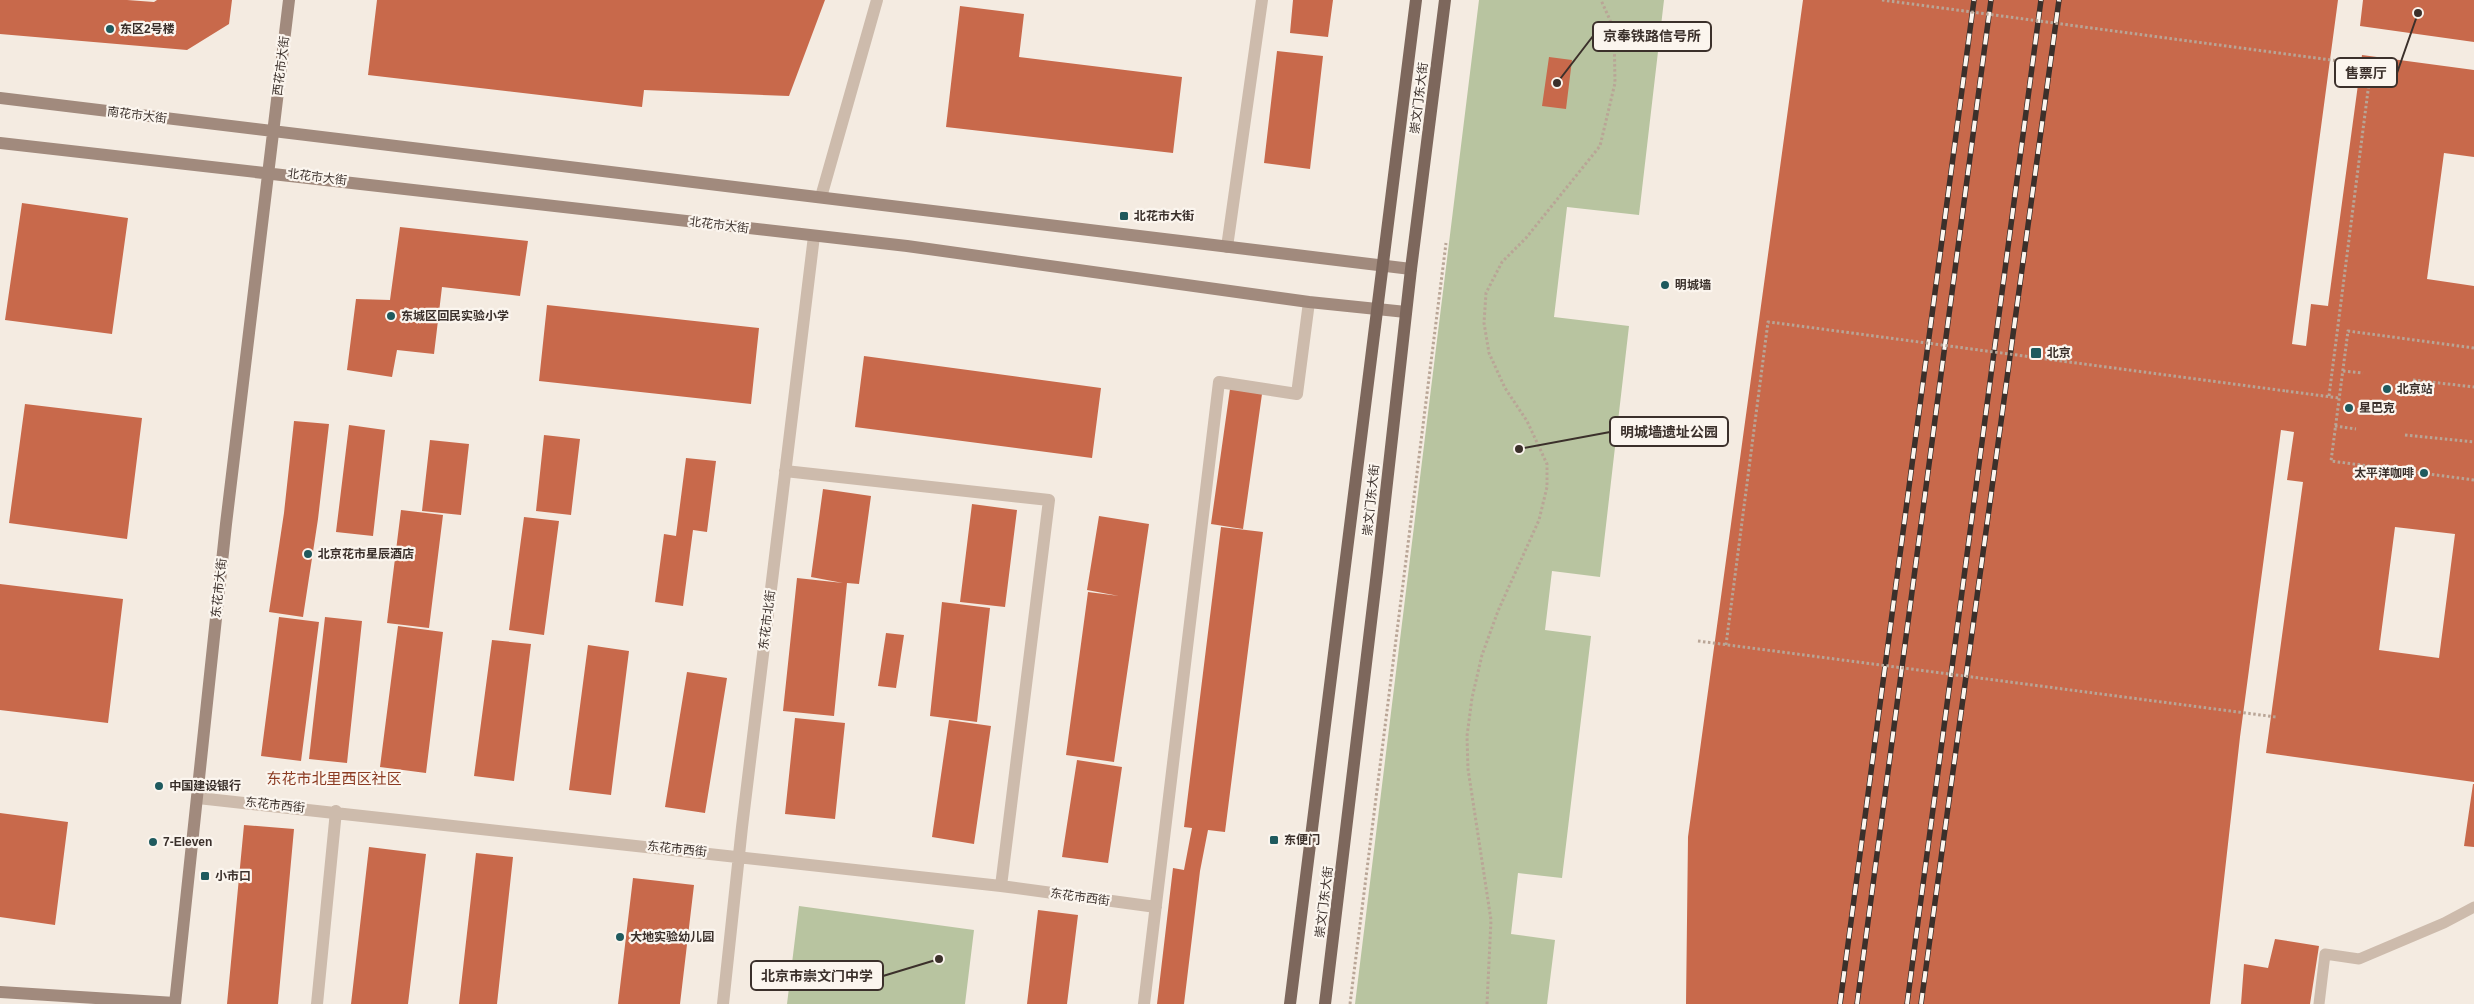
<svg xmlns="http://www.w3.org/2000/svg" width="2474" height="1004" viewBox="0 0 2474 1004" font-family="Helvetica,'Noto Sans SC',sans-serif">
	<rect width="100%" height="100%" fill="#f4ebe1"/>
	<path fill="#b8c4a0" d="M1479,0H1664L1639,215L1567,207L1554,317L1629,326L1600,577L1552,571L1545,630L1591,636L1562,878L1518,873L1511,934L1555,940L1547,1004H1355Z
		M799,906L974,930L965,1004H787Z"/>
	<path fill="#c8694b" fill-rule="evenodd" d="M0,0H127L154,2L157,0H232L229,24L187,50L0,34Z
		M377,0H825L789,96L644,90L642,107L368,75Z
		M1293,0H1333L1328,37L1290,33Z
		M1803,0H2338L2292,344L2306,346L2311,304L2328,306L2362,55L2474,70V157L2444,153L2427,279L2474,286V782L2266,753L2303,482L2287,480L2294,432L2281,430L2240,737L2210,1004H1686L1688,837ZM2395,527L2455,534L2439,658L2379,650Z
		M2363,0H2474V42L2360,26Z
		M960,6L1024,14L1019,57L1182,77L1173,153L946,127Z
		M1277,51L1323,56L1310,169L1264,163Z
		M1549,57L1572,60L1566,109L1542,106Z
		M22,203L128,218L112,334L5,320Z
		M400,227L528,241L520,296L442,287L434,354L397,350L392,377L347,370L356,299L390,300Z
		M547,305L759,328L751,404L539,381Z
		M864,356L1101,388L1092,458L855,427Z
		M1230,389L1262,394L1243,529L1211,524Z
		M25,404L142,418L127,539L9,523Z
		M294,421L329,424L318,519L303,617L269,612L284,513Z
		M349,425L385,430L373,536L336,532Z
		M544,435L580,439L571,515L536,511Z
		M430,440L469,444L461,515L422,511Z
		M686,458L716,461L707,532L693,530L683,606L655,602L664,534L676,536Z
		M823,489L871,496L859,584L847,583L834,716L783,711L797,578L843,583L811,577Z
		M972,504L1017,510L1005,607L960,602Z
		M401,510L443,515L429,628L387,623Z
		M1099,516L1149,524L1114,762L1066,755L1088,592L1119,596L1087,590Z
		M524,517L559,521L544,635L509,630Z
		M1221,527L1263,532L1225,832L1208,830L1200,871L1184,1004H1157L1173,868L1184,870L1192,828L1184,827Z
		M0,584L123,599L108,723L0,710Z
		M942,602L990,608L977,722L930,716Z
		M279,617L319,622L301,761L261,756Z
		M325,617L362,621L347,763L309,759Z
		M398,626L443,632L426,773L380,767Z
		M886,633L904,635L896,688L878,686Z
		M492,640L531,644L514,781L474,776Z
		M588,645L629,651L611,795L569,790Z
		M687,672L727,678L705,813L665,807Z
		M795,718L845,723L835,819L785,814Z
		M949,720L991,726L974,844L932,837Z
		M1077,760L1122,767L1108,863L1062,857Z
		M2473,784H2474V847L2464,846Z
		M0,813L68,822L55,925L0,917Z
		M244,825L294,829L278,1004H227Z
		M369,847L426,854L408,1004H351Z
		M476,853L513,857L497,1004H459Z
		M633,878L694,885L680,1004H618Z
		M1038,910L1078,915L1067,1004H1027Z
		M2275,939L2319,946L2310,1004H2241L2244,964L2268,968Z"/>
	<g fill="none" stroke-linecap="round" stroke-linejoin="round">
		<path stroke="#b9a596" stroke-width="3" stroke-dasharray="2.5 2.5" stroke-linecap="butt" d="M2474,348L2348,331L2331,461L2474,480
			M2343,371L2363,373
			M2413,380L2474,387
			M2286,391L2339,398
			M2329,396L2370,75
			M2335,426L2356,429
			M2405,435L2474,442
			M1726,645L1768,322L1777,323
			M1350,1004L1446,243
			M1487,1004L1491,920L1468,769L1467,736L1472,698L1482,655L1498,611L1539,520L1547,487V464L1527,421L1505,388L1489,353L1484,323L1486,293L1502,262L1526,238L1600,146L1615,83L1614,29L1601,0"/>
		<path stroke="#cdbbac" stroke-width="11" d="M2319,1004L2325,954L2359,959L2444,923L2474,907"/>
		<path stroke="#cdbbac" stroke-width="12" d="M821,197L877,0
			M1227,247L1262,0
			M785,471L1049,500L1001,886
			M198,798L1001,886L1156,907
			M317,1004L336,811
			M723,1004L742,827L814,236
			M1144,1004L1219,382L1297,394L1309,302"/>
		<path stroke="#a18a7d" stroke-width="12" d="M0,98L1411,269
			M0,143L907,246L1309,302L1406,312
			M0,992L175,1003
			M175,1004L226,524L289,0"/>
		<path stroke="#7d675c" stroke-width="12" d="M1290,1004L1416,0
			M1325,1004L1377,572L1411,269L1445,0"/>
		<g stroke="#3b302b" stroke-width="5.5">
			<path id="rail" d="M1840,1004L1974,0
				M1857,1004L1991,0
				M1907,1004L2041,0
				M1921,1004L2059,0"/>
		</g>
		<use href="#rail" stroke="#fbf5ee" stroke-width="4" stroke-dasharray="11" stroke-linecap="butt"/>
		<path stroke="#b9a596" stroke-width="3" stroke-dasharray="2.5 2.5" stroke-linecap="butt" d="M1882,0L2361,64L2370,75
			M1777,323L2286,391
			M1698,641L2276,717"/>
	</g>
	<g fill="#1f5a5e" stroke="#fbf5ee" stroke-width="2">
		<circle cx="110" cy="29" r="5"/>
		<rect x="1119" y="211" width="10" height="10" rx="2.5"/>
		<circle cx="1665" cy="285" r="5"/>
		<circle cx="391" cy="316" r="5"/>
		<rect x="2030" y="347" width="12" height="12" rx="2.5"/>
		<circle cx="2387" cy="389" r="5"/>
		<circle cx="2349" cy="408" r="5"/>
		<circle cx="2424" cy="473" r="5"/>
		<circle cx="308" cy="554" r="5"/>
		<circle cx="159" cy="786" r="5"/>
		<rect x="1269" y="835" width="10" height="10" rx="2.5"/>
		<circle cx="153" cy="842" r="5"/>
		<rect x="200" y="871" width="10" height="10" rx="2.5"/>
		<circle cx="620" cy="937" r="5"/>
	</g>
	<g text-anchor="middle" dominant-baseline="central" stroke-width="4.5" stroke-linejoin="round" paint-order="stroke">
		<g font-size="12" font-weight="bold" fill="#3b302b" stroke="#fbf5ee" text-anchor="start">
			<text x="120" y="29">东区2号楼</text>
			<text x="1134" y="216">北花市大街</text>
			<text x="1675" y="285">明城墙</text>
			<text x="401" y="316">东城区回民实验小学</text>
			<text x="2047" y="353">北京</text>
			<text x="2397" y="389">北京站</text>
			<text x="2359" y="408">星巴克</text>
			<text x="2414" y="473" text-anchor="end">太平洋咖啡</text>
			<text x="318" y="554">北京花市星辰酒店</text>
			<text x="169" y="786">中国建设银行</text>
			<text x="1284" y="840">东便门</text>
			<text x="163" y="842">7-Eleven</text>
			<text x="215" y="876">小市口</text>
			<text x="630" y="937">大地实验幼儿园</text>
		</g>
		<g font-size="12" fill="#3b302b" stroke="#fbf5ee">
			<text transform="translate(281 66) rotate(-83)">西花市大街</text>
			<text transform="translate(1419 98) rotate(-83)">崇文门东大街</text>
			<text transform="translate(137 115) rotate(7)">南花市大街</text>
			<text transform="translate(317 177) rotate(7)">北花市大街</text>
			<text transform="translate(719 225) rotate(7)">北花市大街</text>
			<text transform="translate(1371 500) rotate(-84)">崇文门东大街</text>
			<text transform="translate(219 588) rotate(-84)">东花市大街</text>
			<text transform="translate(767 620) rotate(-83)">东花市北街</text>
			<text transform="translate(275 805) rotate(6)">东花市西街</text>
			<text transform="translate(677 849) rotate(6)">东花市西街</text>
			<text transform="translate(1080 897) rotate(8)">东花市西街</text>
			<text transform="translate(1324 902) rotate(-83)">崇文门东大街</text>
		</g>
		<g font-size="15" fill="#8c3b22" stroke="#fbf5ee">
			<text x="334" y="778">东花市北里西区社区</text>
		</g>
	</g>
	<path fill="none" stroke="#3b302b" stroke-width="2" d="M1557 83L1593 36M2418 13L2397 73M1519 449L1610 432M939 959L883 976"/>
	<g fill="#3b302b" stroke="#fbf5ee" stroke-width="2">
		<circle cx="1557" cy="83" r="5"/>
		<circle cx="2418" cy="13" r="5"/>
		<circle cx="1519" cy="449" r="5"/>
		<circle cx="939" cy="959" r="5"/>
	</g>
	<g fill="#fbf5ee" stroke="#3b302b" stroke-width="2">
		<rect x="1593" y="22" width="118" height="29" rx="5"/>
		<rect x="2335" y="58" width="62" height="29" rx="5"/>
		<rect x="1610" y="417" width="118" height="29" rx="5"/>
		<rect x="751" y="961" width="132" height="29" rx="5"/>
	</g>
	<g font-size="14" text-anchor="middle" font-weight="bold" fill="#3b302b">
		<text x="1652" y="41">京奉铁路信号所</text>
		<text x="2366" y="78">售票厅</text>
		<text x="1669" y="437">明城墙遗址公园</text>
		<text x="817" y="981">北京市崇文门中学</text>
	</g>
</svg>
